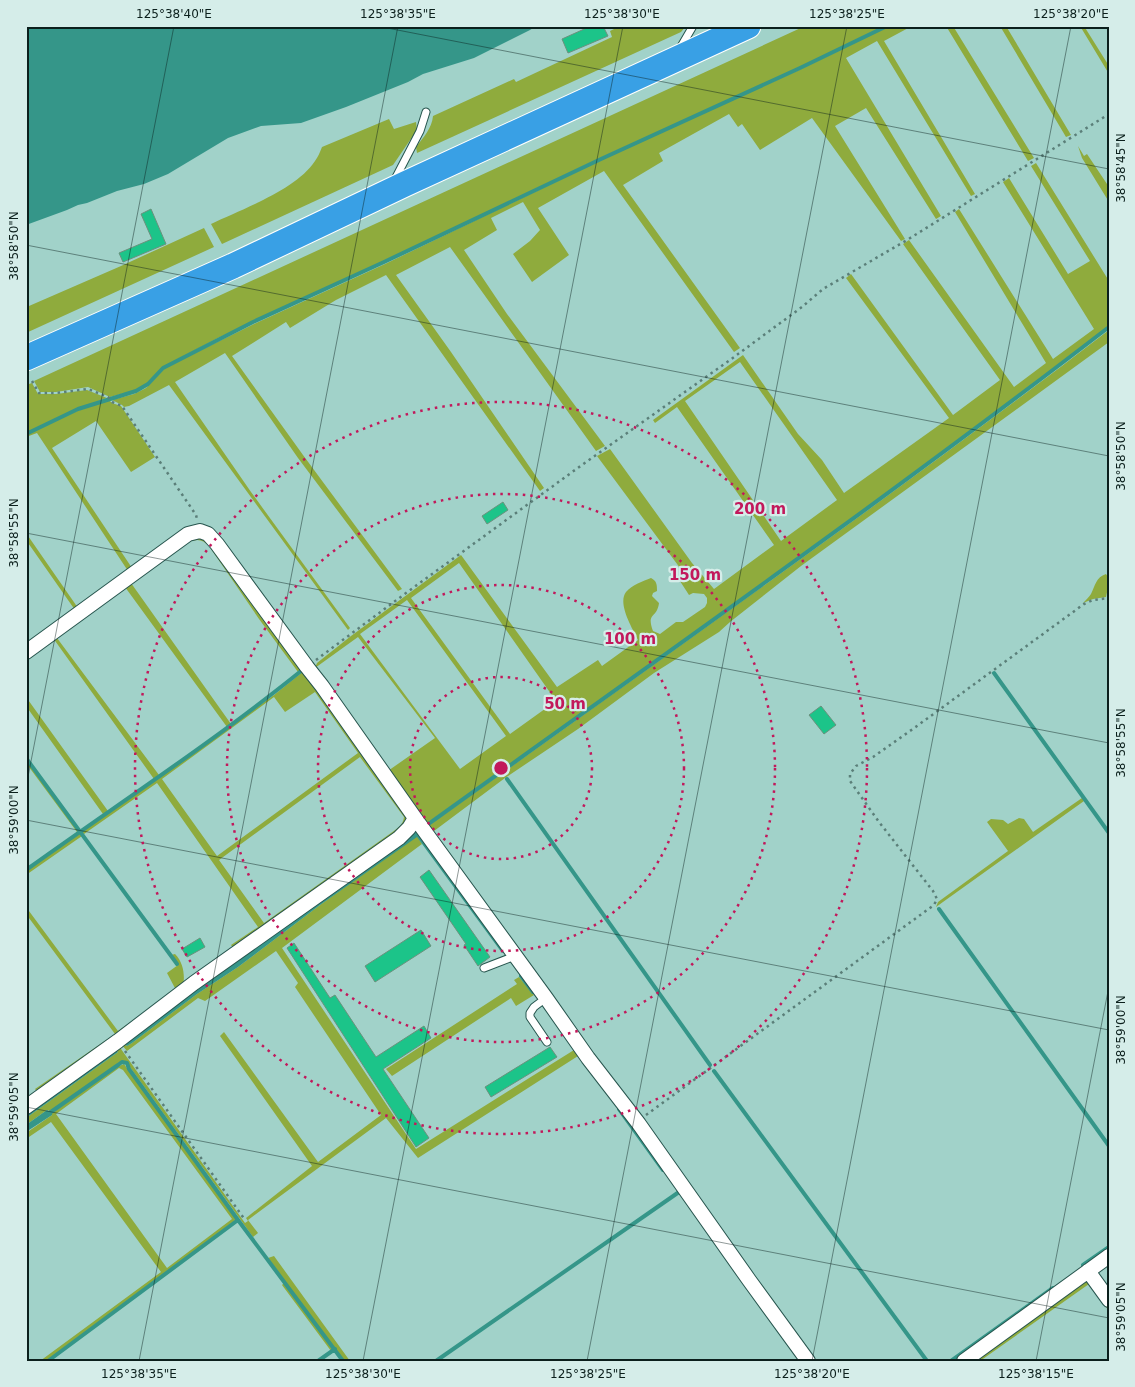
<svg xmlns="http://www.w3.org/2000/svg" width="1135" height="1387" viewBox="0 0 1135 1387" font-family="'DejaVu Sans',sans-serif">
	<rect width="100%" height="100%" fill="#a1d2c9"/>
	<path fill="#8fab3d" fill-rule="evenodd" d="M620,26H686L681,32L417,153L416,147C423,138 432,128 433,116L514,79L516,82L612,37L610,31Z
		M805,26H885L799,68L600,158L383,262L218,338L163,367L147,383L136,390L110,397L88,387L56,392H40L34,381Z
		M889,26H912L884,41L975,194L971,196L877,41L846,58L941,216L936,219L866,108L835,126L905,239L901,241L812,118L760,150L742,124L738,127L729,114L659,153L663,161L623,185L740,348L734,352L604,171L538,208L569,255L532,282L513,254L530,241L540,230L523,202L491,218L497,230L464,250L507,314L605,446L596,451L450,247L396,275L451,352L544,488L540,491L386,275L336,300L290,328L286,322L232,356L303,455L402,589L398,591L298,458L225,353L175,382L251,492L350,628L348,630L169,385L129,406L124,407L122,405L112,400L134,394L146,388L165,368L254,324L385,264L601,160L801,69Z
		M946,26H953L1034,158L1028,161Z
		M1000,26H1006L1071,135L1066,137Z
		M1080,26H1084L1109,66V74Z
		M389,119L394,129L416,122L417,130L393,165L222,244L211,224C242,209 296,190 315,161C318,157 320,152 322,147Z
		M1078,146L1084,156L1087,154L1109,187V202L1082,158Z
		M1036,163L1109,281V326C886,498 655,660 426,824L428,826C656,663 886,501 1109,330V342L801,566L730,622L719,632L654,673L578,729L505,778L430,834L385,773L435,738L358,637L315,668L317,663L351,636L461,555L557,687L598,660L602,666L638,640C633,629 617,604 626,592C632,585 643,581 651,578C657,581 657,585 657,591L653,593L652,596L659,603C657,619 646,612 653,631L660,634L676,622H683L705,607L707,603V598L704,594L693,593L689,595L678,578L683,572L597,456L610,449L692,563L714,589L774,545L677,407L655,423L653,420L743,355L798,434L822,460L844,493L949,418L846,278L851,274L953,415L1000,380L903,244L909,240L1014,387L1046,363L955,212L959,209L1053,359L1094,329L1003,182L1009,178L1068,274L1090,261L1031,166ZM740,362L837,500L781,541L685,401ZM459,563L556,701L510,734L411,598ZM407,600L506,736L460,769L360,634Z
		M204,228L214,247L26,333V308L29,306L121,266Z
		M32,383L38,394H56L87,390L107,398L78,408L26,433V385Z
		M109,400L112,403L121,406L155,457L131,472L96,421L52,448L132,568L178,534H184L26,649V642L28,644L75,610L26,540V533L78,608L128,571L37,433L26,437V435C53,421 80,408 109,400Z
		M203,537L303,668L298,672L259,619L209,546C203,540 198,538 189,542L131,583L231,724L227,727L125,587L57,636V638L159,775L154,779L53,638L180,543Z
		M1106,574L1108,577L1109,583L1106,597L1093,599L1083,603C1086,600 1089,597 1091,594C1095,586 1096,577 1106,574Z
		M305,670L408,813L407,825L236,952L231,945L258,927L157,783L84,834L82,832L274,695ZM315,692L358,753L217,856L162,779L274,697L285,712ZM360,757L404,817C403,825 398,828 391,833L264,923L219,860Z
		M26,697L108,811L103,814L26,706Z
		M26,759L79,831L77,832L26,763Z
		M1082,798L1084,801L936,907L938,902L1008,851L987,822L991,819L1003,820L1008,824L1019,818L1024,819L1033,832Z
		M413,826H417L422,830L505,948L504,952L420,834L415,829L413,834L378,859L125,1042L124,1043L127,1046L132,1043L197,994L238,967L320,905L417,836L422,844L282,948L416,1149L574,1050L578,1056L418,1158L386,1118L248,1220L258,1233L253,1237L127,1063L121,1062L57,1107L50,1111L47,1110L26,1125V1118L118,1052L115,1050L26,1114V1109L115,1046H117L121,1049L245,1223L248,1221L246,1218L312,1166L220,1036L224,1032L318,1162L381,1115L295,987L298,983L276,951L205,1001L198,998L127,1051L121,1044L122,1041L211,974L403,837Z
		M80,833L82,836L26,875V871Z
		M26,907L118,1031L176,990L167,973L178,965L171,955L175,954C184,963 185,976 183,988L39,1094L35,1089L115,1034L26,914Z
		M519,977L534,995L516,1006L511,998L392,1076L386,1069L517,984L514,980Z
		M124,1064L237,1219L46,1361H40L161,1272L51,1122L26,1139V1133L52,1115V1113L119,1066ZM119,1068L123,1070L232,1219L167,1268L56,1114Z
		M274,1256L350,1361H344L268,1258Z
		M1086,1279L1109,1303V1311L1089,1284L980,1361H970Z
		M284,1283L333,1349L331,1351L282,1285Z"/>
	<path fill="#359689" d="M26,26H536L530,30L474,58L423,74L408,82L346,107L301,123L261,126L228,138L168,174L144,184L117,191L87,203L78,205L67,210L26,225Z
		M415,829L504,952L502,953L417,837L320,905L238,967L197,994L132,1043L127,1046L124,1043L125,1042L378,859Z
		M115,1049L118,1052L26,1118V1114Z
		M47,1110L52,1113V1115L26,1132V1125Z"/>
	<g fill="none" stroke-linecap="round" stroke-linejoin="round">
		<path stroke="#359689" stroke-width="4" d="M26,434L78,409L136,391L148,384L163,368L253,322L384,262L601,159L800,68L887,26
			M994,673L1109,833
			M26,758L177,964
			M507,779L710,1065
			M427,825C655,661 886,499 1109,327
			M26,870C118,804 213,742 301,671
			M939,909L1109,1146
			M521,976L533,992
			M714,1071L927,1361
			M619,1109L663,1170
			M48,1114L118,1065L122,1062L127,1063L129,1069L238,1220L343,1361
			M1083,1265L1109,1247
			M48,1361L238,1220
			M318,1361L335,1349
			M436,1361L679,1192
			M951,1361L1053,1288"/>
	</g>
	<path fill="#1cc489" stroke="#6a917d" d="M591,26H603L608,36L568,53L562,39Z
		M151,209L166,244L123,262L119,253L152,239L141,214Z
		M503,502L508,510L487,524L482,516Z
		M821,706L836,725L824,734L809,715Z
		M429,870L490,957L478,966L464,945L466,944L420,877Z
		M421,930L431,946L375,982L365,966Z
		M200,938L205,947L187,957L182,949Z
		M294,943L330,998L335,995L376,1057L424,1026L431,1038L383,1069L429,1138L416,1147L287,948Z
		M550,1047L557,1057L491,1097L485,1087Z"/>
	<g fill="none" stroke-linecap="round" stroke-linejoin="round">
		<g stroke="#27554e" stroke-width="9">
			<path id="lane" d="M679,50L693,26
				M394,181L420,131L426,112
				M484,968L515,956
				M546,998L534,1007L530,1013V1017L547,1042"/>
		</g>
		<g stroke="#27554e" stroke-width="16">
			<path id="street" d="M26,652L188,534L200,531L208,534L217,544L307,667L322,686L415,818L546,998L588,1058L639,1124L749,1280L808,1361
				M26,1107L118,1041L194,983L399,838L409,828L415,818
				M1088,1271L1109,1300
				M964,1361L1109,1256"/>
		</g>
		<g stroke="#fff" stroke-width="27">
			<path id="highway" d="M26,358L233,266L405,184L748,26"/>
		</g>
		<path stroke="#5b7f79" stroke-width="2.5" stroke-dasharray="2.5 4" stroke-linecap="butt" d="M32,381L39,393H56L88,389L108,397L112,402L122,406L196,515L197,519
			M316,660L406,593L575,470L730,360L802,307L823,289L907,240L1109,114
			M125,1051L245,1220
			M646,1115L934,905L937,899L933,891L879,822L850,781V774L856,766L873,757L917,726L1084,604L1093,600L1109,598"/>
		<use href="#lane" stroke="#fff" stroke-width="7"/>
		<use href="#street" stroke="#fff" stroke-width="14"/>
		<use href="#highway" stroke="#39a0e5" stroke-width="25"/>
	</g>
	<path fill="none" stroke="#0b1f1c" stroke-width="1" stroke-opacity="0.45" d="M377,26L1109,169M26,245L1109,456M26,533L1109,743M26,787L174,26M26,820L1109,1030M26,1107L1109,1318M139,1361L398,26M363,1361L623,26M587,1361L847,26M812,1361L1071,26M1036,1361L1109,986"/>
	<g fill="none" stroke="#c2185b" stroke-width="2.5" stroke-dasharray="2.5 5">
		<circle cx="501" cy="768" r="91"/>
		<circle cx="501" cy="768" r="183"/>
		<circle cx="501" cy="768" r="274"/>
		<circle cx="501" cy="768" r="366"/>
	</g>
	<circle cx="501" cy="768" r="8" fill="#c2185b" stroke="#d5ede9" stroke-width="2.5"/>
	<g font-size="15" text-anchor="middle" font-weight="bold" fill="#c2185b" stroke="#d5ede9" stroke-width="4.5" stroke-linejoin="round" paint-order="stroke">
		<text x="760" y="514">200 m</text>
		<text x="695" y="580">150 m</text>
		<text x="630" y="644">100 m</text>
		<text x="565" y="709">50 m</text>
	</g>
	<rect width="1135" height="1387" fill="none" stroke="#d5ede9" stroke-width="55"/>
	<rect x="28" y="28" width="1080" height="1332" fill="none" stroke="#0b1f1c" stroke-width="2"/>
	<g font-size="12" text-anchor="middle" fill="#0b1f1c">
		<text x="174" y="18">125°38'40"E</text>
		<text x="398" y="18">125°38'35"E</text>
		<text x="622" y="18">125°38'30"E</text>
		<text x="847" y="18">125°38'25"E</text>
		<text x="1071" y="18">125°38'20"E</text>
		<text transform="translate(1121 168) rotate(-90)" y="4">38°58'45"N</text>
		<text transform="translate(14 246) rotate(-90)" y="4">38°58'50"N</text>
		<text transform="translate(1121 456) rotate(-90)" y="4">38°58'50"N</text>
		<text transform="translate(14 533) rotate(-90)" y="4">38°58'55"N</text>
		<text transform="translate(1121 743) rotate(-90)" y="4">38°58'55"N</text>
		<text transform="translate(14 820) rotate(-90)" y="4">38°59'00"N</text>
		<text transform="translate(1121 1030) rotate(-90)" y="4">38°59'00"N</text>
		<text transform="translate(14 1107) rotate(-90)" y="4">38°59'05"N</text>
		<text transform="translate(1121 1317) rotate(-90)" y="4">38°59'05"N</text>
		<text x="139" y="1378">125°38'35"E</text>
		<text x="363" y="1378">125°38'30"E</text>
		<text x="588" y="1378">125°38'25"E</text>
		<text x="812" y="1378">125°38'20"E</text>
		<text x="1036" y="1378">125°38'15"E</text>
	</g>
</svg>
